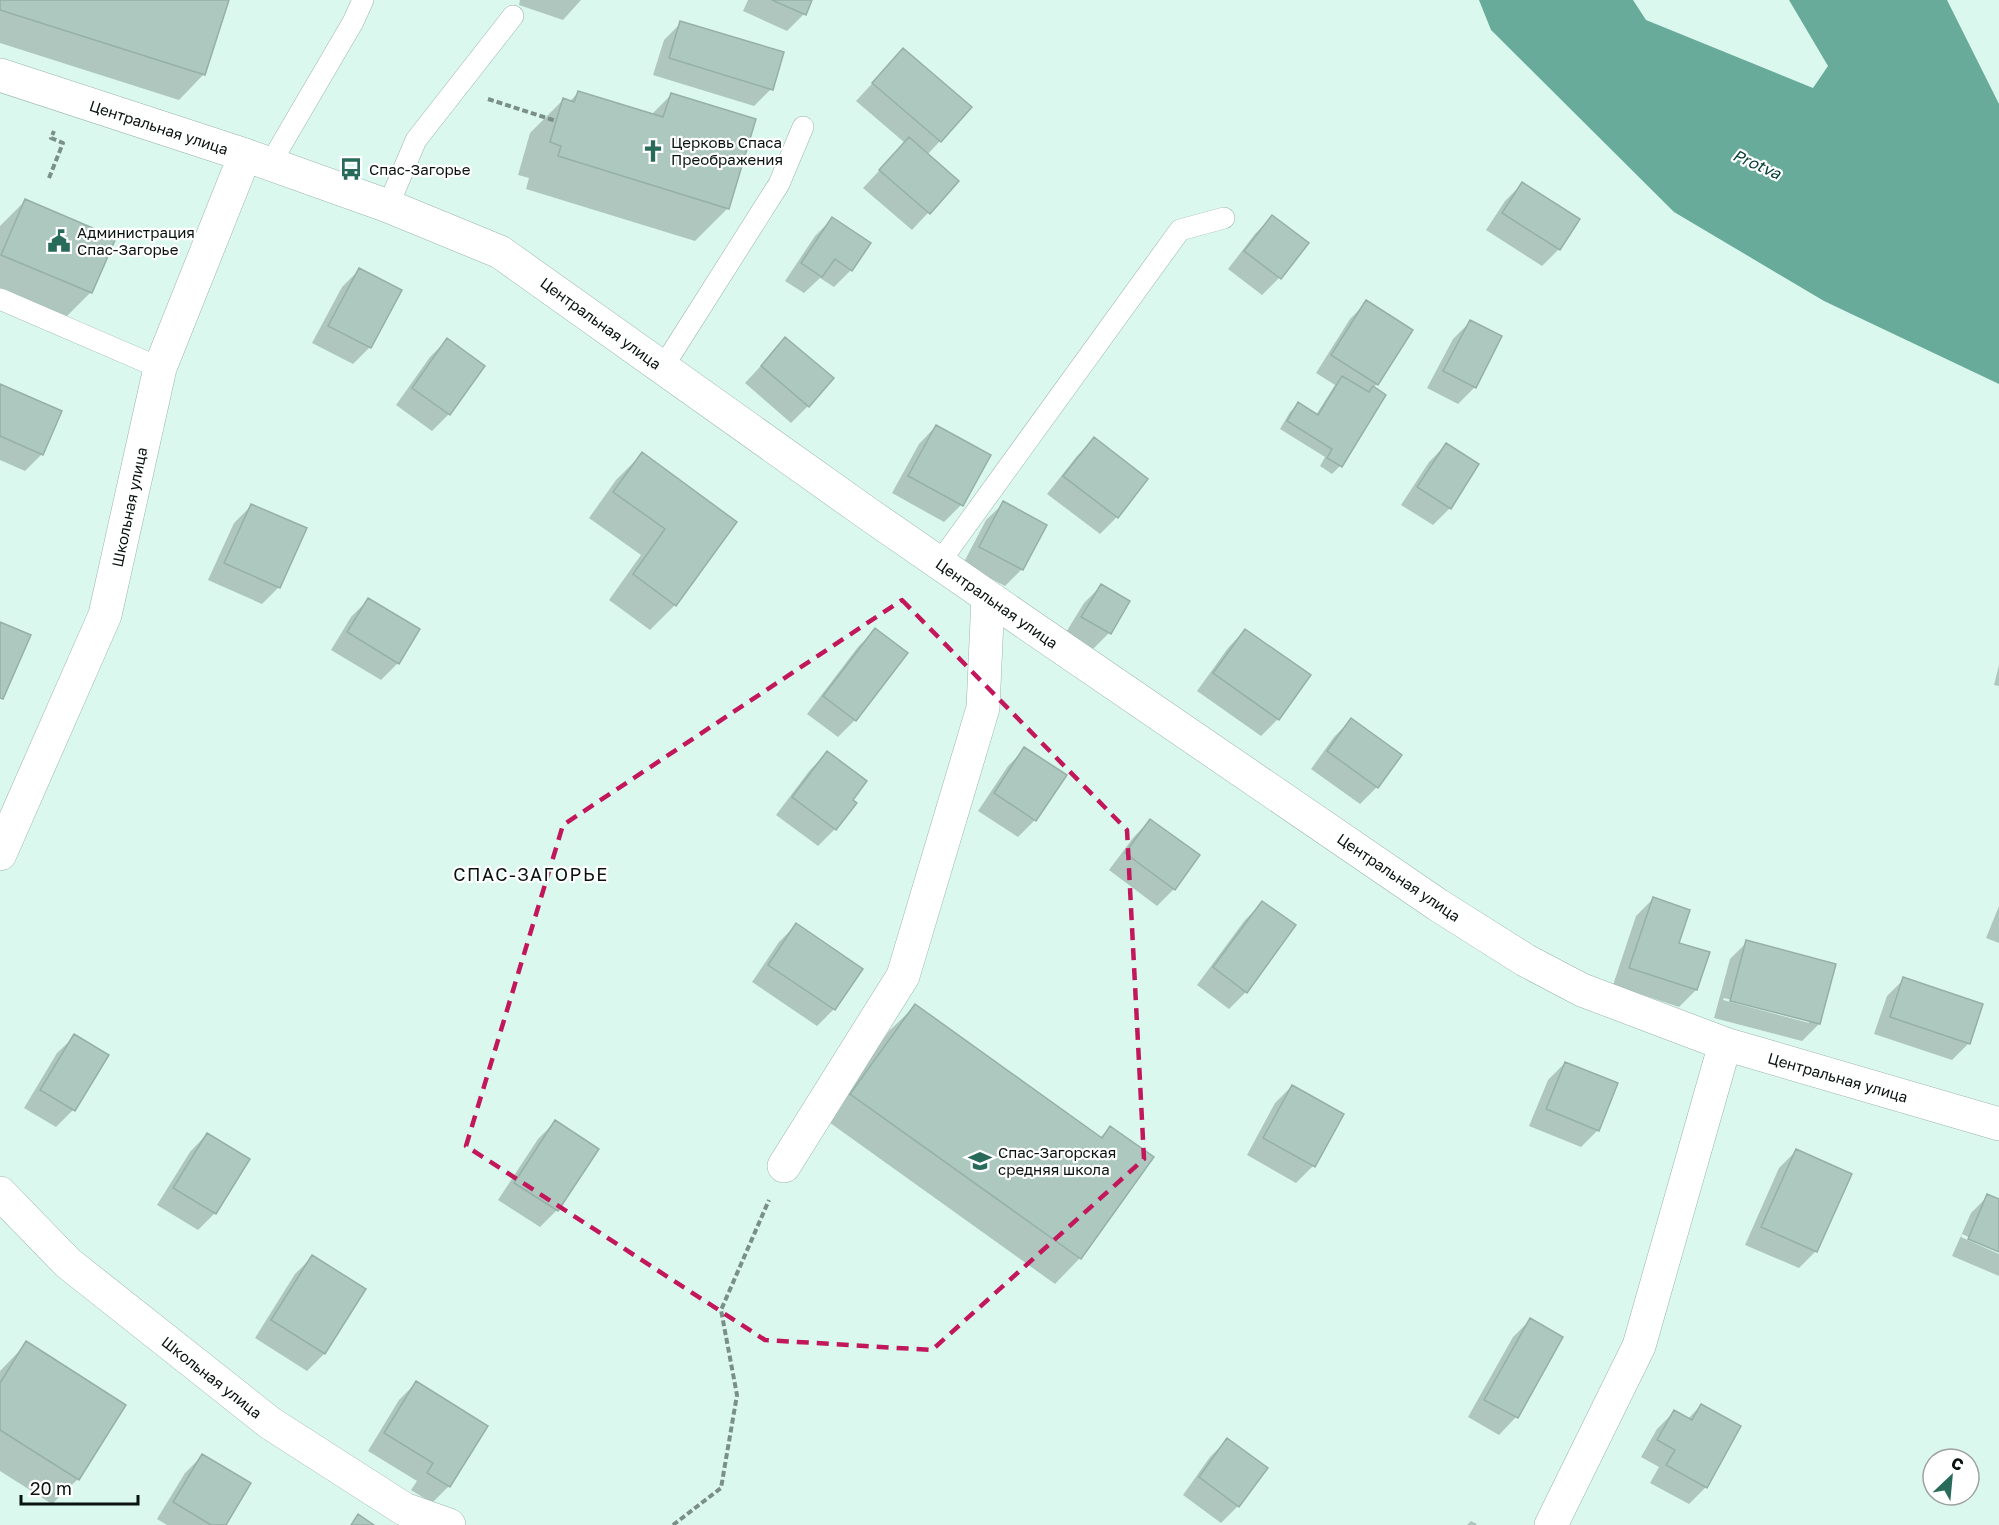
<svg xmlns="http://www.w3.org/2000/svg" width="1999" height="1525" viewBox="0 0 1999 1525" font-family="'Golos Text',sans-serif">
	<rect width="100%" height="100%" fill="#dbf8ef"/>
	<path fill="#68ab9a" d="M1479,0H1633L1646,20L1813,88L1828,66L1789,0H1947L1999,104V384L1824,301L1674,212L1491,30Z"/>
	<path fill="#0003" fill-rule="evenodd" d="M0,0H227L204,74L179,100L0,43Z
		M520,0H581L563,20L519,5Z
		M748,0H810L804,14L787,31L743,11Z
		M681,23L771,89L754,106L653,75L664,40Z
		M903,50L940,141L927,155L957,182L912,230L863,188L905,143L856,101Z
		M578,93L651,115L671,95L728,208L695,241L526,189L529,178L518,175L530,133L563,100L569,102Z
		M1522,184L1559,249L1542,266L1486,230L1505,201Z
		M25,201L91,292L58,325L0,301V226Z
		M1272,217L1306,243L1279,278L1262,295L1228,269L1255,234Z
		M832,219L851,270L834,287L820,278L804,293L785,281L815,236Z
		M359,270L370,347L353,364L312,343L342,287Z
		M1367,302L1377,384L1373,388L1384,395L1340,466L1332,474L1320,466L1325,457L1280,429L1290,412L1298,404L1316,415L1335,385L1316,373L1350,319Z
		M1470,322L1475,387L1458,404L1427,388L1453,339Z
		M786,339L808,406L791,423L745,383Z
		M447,340L449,414L432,431L396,405L430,357Z
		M0,386L42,454L25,471L0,460Z
		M936,426L989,456L961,505L944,522L892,493L919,444Z
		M1094,439L1146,480L1117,517L1100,534L1047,494L1077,456Z
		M1446,445L1450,508L1433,525L1401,505L1429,462Z
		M642,454L735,522L675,605L650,630L609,600L641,555L589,518L616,480Z
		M1004,503L1022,569L1005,586L963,564L986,520Z
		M251,506L279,587L262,604L208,580L234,523Z
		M1101,586L1109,633L1092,650L1065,634L1084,603Z
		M368,600L398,663L381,680L331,650L351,617Z
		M875,630L855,720L838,737L807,714L858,647Z
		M1245,630L1278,719L1261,736L1197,691L1228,648Z
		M1999,665V686L1994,685Z
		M1351,720L1400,756L1377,787L1360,804L1311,769L1334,737Z
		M1025,749L1035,820L1018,837L978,811L1008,766Z
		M827,753L851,801L835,829L818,846L776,815L810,770Z
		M1150,820L1174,889L1157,906L1109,870L1133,838Z
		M1653,899L1678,943L1708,953L1696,990L1679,1007L1613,985L1636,916Z
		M1262,903L1246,992L1229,1009L1197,985L1245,920Z
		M1999,906V943L1986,938Z
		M796,925L861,969L834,1009L817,1026L752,982L779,942Z
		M1747,942L1819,1024L1802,1041L1714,1018L1730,959ZM1724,998L1809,1020V1023L1723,1000Z
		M1904,979L1969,1043L1952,1060L1874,1034L1887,996Z
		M915,1006L1100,1138L1110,1127L1152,1157L1080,1258L1055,1284L826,1120L889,1031Z
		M75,1036L107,1055L73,1110L56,1127L24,1108L57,1053Z
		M1565,1063L1598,1130L1581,1147L1529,1126L1548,1080Z
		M1292,1086L1313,1166L1296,1183L1247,1155L1275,1103Z
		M555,1122L557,1210L540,1227L498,1200L538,1139Z
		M207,1134L215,1213L198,1230L157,1205L190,1152Z
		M1796,1151L1816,1251L1799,1268L1745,1245L1779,1168Z
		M1988,1196L1999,1201V1251L1962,1234L1961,1237L1999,1254V1276L1952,1256L1971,1213Z
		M312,1257L324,1354L307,1371L255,1338L295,1274Z
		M1530,1320L1561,1338L1516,1417L1499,1435L1468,1417L1513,1337Z
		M27,1343L78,1479L52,1504L0,1471V1371Z
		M416,1383L449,1486L432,1503L411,1490L417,1481L368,1451L399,1400Z
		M1701,1405L1706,1487L1689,1504L1650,1483L1659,1467L1641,1457L1657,1429L1674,1412L1688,1419Z
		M1227,1440L1238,1506L1221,1523L1183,1495L1210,1457Z
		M202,1456L224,1525H167L157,1519L185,1473Z
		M1471,1521L1477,1524L1476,1525H1467Z"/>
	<path fill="#acc8bf" stroke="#96b0a8" stroke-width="1.5" d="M0,0H229L205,75L0,10Z
		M772,0H812L806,15Z
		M680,21L784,52L773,90L669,58Z
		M903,48L972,107L941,142L872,83Z
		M578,91L663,117L671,93L756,119L729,209L558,156L561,146L550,142L556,121L563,98L574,102Z
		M909,137L959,181L930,214L879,170Z
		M1522,182L1580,219L1560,250L1502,213Z
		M25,199L116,238L92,293L1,255Z
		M1272,215L1309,243L1281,279L1244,251Z
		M832,217L871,243L852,271L835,259L822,277L801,263Z
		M359,268L402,290L371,348L328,326Z
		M1366,300L1413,330L1378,385L1331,355Z
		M1470,320L1502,336L1476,388L1443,371Z
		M785,337L834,378L809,407L761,366Z
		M447,338L485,366L450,415L412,388Z
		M1342,376L1369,392L1373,386L1386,395L1342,467L1327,458L1332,449L1287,421L1298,402L1318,415Z
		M0,384L62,411L43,455L0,436Z
		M936,425L991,455L963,506L908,476Z
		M1094,437L1148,479L1118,518L1063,476Z
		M1446,443L1479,464L1451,509L1417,487Z
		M642,452L737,522L676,606L633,574L665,529L613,492Z
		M1003,501L1047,525L1023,570L979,547Z
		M251,504L307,528L280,588L224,563Z
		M1101,584L1130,601L1111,634L1081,617Z
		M368,598L420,629L399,664L347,632Z
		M0,622L31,635L3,699L0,698Z
		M875,628L908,653L856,721L823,696Z
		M1245,629L1311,675L1279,720L1213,673Z
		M1351,718L1402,755L1378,788L1327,751Z
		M1024,747L1067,775L1036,821L994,793Z
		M827,751L867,781L853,800L857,803L836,830L792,797Z
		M1150,819L1200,855L1175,890L1125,853Z
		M1653,897L1690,910L1679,943L1710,952L1697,990L1629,968Z
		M1262,901L1296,925L1247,993L1213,967Z
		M796,923L863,969L835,1010L768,965Z
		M1746,940L1836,964L1820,1024L1730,1001Z
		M1903,977L1983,1004L1970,1044L1890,1017Z
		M915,1004L1102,1138L1110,1126L1154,1157L1081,1259L850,1094Z
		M74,1034L109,1055L75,1111L40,1090Z
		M1565,1062L1618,1083L1599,1131L1546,1109Z
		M1292,1085L1344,1114L1315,1167L1263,1138Z
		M555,1120L599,1149L558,1211L514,1183Z
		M207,1133L250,1159L216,1214L173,1188Z
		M1796,1149L1852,1174L1817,1252L1761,1227Z
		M1987,1194L1999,1199V1252L1968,1239Z
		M312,1255L366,1289L325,1354L271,1320Z
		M1530,1318L1563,1337L1518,1418L1484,1400Z
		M26,1341L126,1405L79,1480L0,1430V1383Z
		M416,1381L488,1426L450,1487L427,1473L433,1463L384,1433Z
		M1701,1404L1741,1426L1707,1488L1666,1465L1675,1450L1657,1440L1674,1410L1692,1420Z
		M1227,1438L1268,1468L1239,1507L1199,1477Z
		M202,1454L251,1483L226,1525H211L173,1502Z
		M358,1514L374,1525H351Z"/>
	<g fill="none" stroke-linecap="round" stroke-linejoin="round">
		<g stroke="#9ab5ad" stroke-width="22">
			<path id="service" d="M270,164L353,22L363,0
				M388,206L416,140L513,16
				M0,299L160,368
				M663,367L779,184L803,127
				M939,563L1180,230L1224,218"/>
		</g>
		<g stroke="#9ab5ad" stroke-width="34">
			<path id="minor" d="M0,854L105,615L160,368L245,155
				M784,1166L903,976L983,708L988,597
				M0,1193L68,1263L270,1423L404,1509L449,1525
				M1551,1525L1639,1346L1725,1044"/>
		</g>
		<g stroke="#9ab5ad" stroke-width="34">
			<path id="tertiary" d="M0,75L245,155L388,206L500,252L864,511L1020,619L1438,905L1525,960L1582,990L1725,1044L1999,1124"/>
		</g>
		<path stroke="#7b8f89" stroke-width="4" stroke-dasharray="6 3" stroke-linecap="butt" d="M488,99L556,121
			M49,178L63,143L51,138L54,131
			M673,1525L721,1488L737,1395L721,1310L769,1200"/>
		<use href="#service" stroke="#fff" stroke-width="21"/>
		<use href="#minor" stroke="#fff" stroke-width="33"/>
		<use href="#tertiary" stroke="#fff" stroke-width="33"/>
	</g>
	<path fill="none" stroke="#c2185b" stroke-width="4.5" stroke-dasharray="12 8" stroke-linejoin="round" d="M902,600L1127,830L1144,1159L932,1350L765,1340L466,1146L563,825Z"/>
	<defs>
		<g id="church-bare" transform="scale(1.8)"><path d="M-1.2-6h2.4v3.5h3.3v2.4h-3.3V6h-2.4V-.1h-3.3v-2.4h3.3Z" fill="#286b5b" stroke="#fff" stroke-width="2.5" paint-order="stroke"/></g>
		<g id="bus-bare" transform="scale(1.8)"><path d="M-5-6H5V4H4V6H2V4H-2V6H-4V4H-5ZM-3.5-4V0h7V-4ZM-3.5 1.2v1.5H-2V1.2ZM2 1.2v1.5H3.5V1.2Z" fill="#286b5b" stroke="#fff" stroke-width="2.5" paint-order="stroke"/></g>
		<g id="civic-bare" transform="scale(1.8)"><path d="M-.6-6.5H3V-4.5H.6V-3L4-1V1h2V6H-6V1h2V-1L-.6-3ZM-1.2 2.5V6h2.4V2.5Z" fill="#286b5b" stroke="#fff" stroke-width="2.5" paint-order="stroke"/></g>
		<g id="school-bare" transform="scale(1.8)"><path d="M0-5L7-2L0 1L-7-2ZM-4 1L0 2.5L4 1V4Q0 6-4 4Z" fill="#286b5b" stroke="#fff" stroke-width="2.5" paint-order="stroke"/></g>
	</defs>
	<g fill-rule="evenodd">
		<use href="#church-bare" x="653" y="151"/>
		<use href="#bus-bare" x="351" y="169"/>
		<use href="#civic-bare" x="59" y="241"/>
		<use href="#school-bare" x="980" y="1161"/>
	</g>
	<g text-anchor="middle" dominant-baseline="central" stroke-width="4.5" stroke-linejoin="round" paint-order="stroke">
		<g font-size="15" fill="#091310" stroke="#fff">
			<text transform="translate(159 127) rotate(18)">Центральная улица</text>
			<text transform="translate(601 323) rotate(36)">Центральная улица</text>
			<text transform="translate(129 507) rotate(-78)">Школьная улица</text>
			<text transform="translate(997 603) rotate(35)">Центральная улица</text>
			<text transform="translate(1399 877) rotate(34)">Центральная улица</text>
			<text transform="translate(1838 1077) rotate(16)">Центральная улица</text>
			<text transform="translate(212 1377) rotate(38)">Школьная улица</text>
		</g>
		<g font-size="15" fill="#091310" stroke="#fff" text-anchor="start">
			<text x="671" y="142">Церковь Спаса<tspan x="671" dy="17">Преображения</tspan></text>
			<text x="369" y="169">Спас-Загорье</text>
			<text x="77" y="232">Администрация<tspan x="77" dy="17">Спас-Загорье</tspan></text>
			<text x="998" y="1152">Спас-Загорская<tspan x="998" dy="17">средняя школа</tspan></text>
		</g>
		<g font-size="16" font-style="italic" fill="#003e32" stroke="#fff">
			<text transform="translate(1757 164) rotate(24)">Protva</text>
		</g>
		<g font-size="18" letter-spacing="1.5" fill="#091310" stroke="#fff">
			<text x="531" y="874">СПАС-ЗАГОРЬЕ</text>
		</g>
	</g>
	<g transform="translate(1951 1477) rotate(26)"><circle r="28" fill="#ffffff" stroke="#9da19f" stroke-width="1.5"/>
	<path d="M0-4.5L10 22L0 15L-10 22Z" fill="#286b5b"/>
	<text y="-9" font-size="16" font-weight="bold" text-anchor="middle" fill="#091310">С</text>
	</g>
	<path d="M21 1495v9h117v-9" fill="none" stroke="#091310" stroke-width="3"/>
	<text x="30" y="1495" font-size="18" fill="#091310" stroke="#ffffff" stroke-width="4.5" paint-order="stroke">20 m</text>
</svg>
